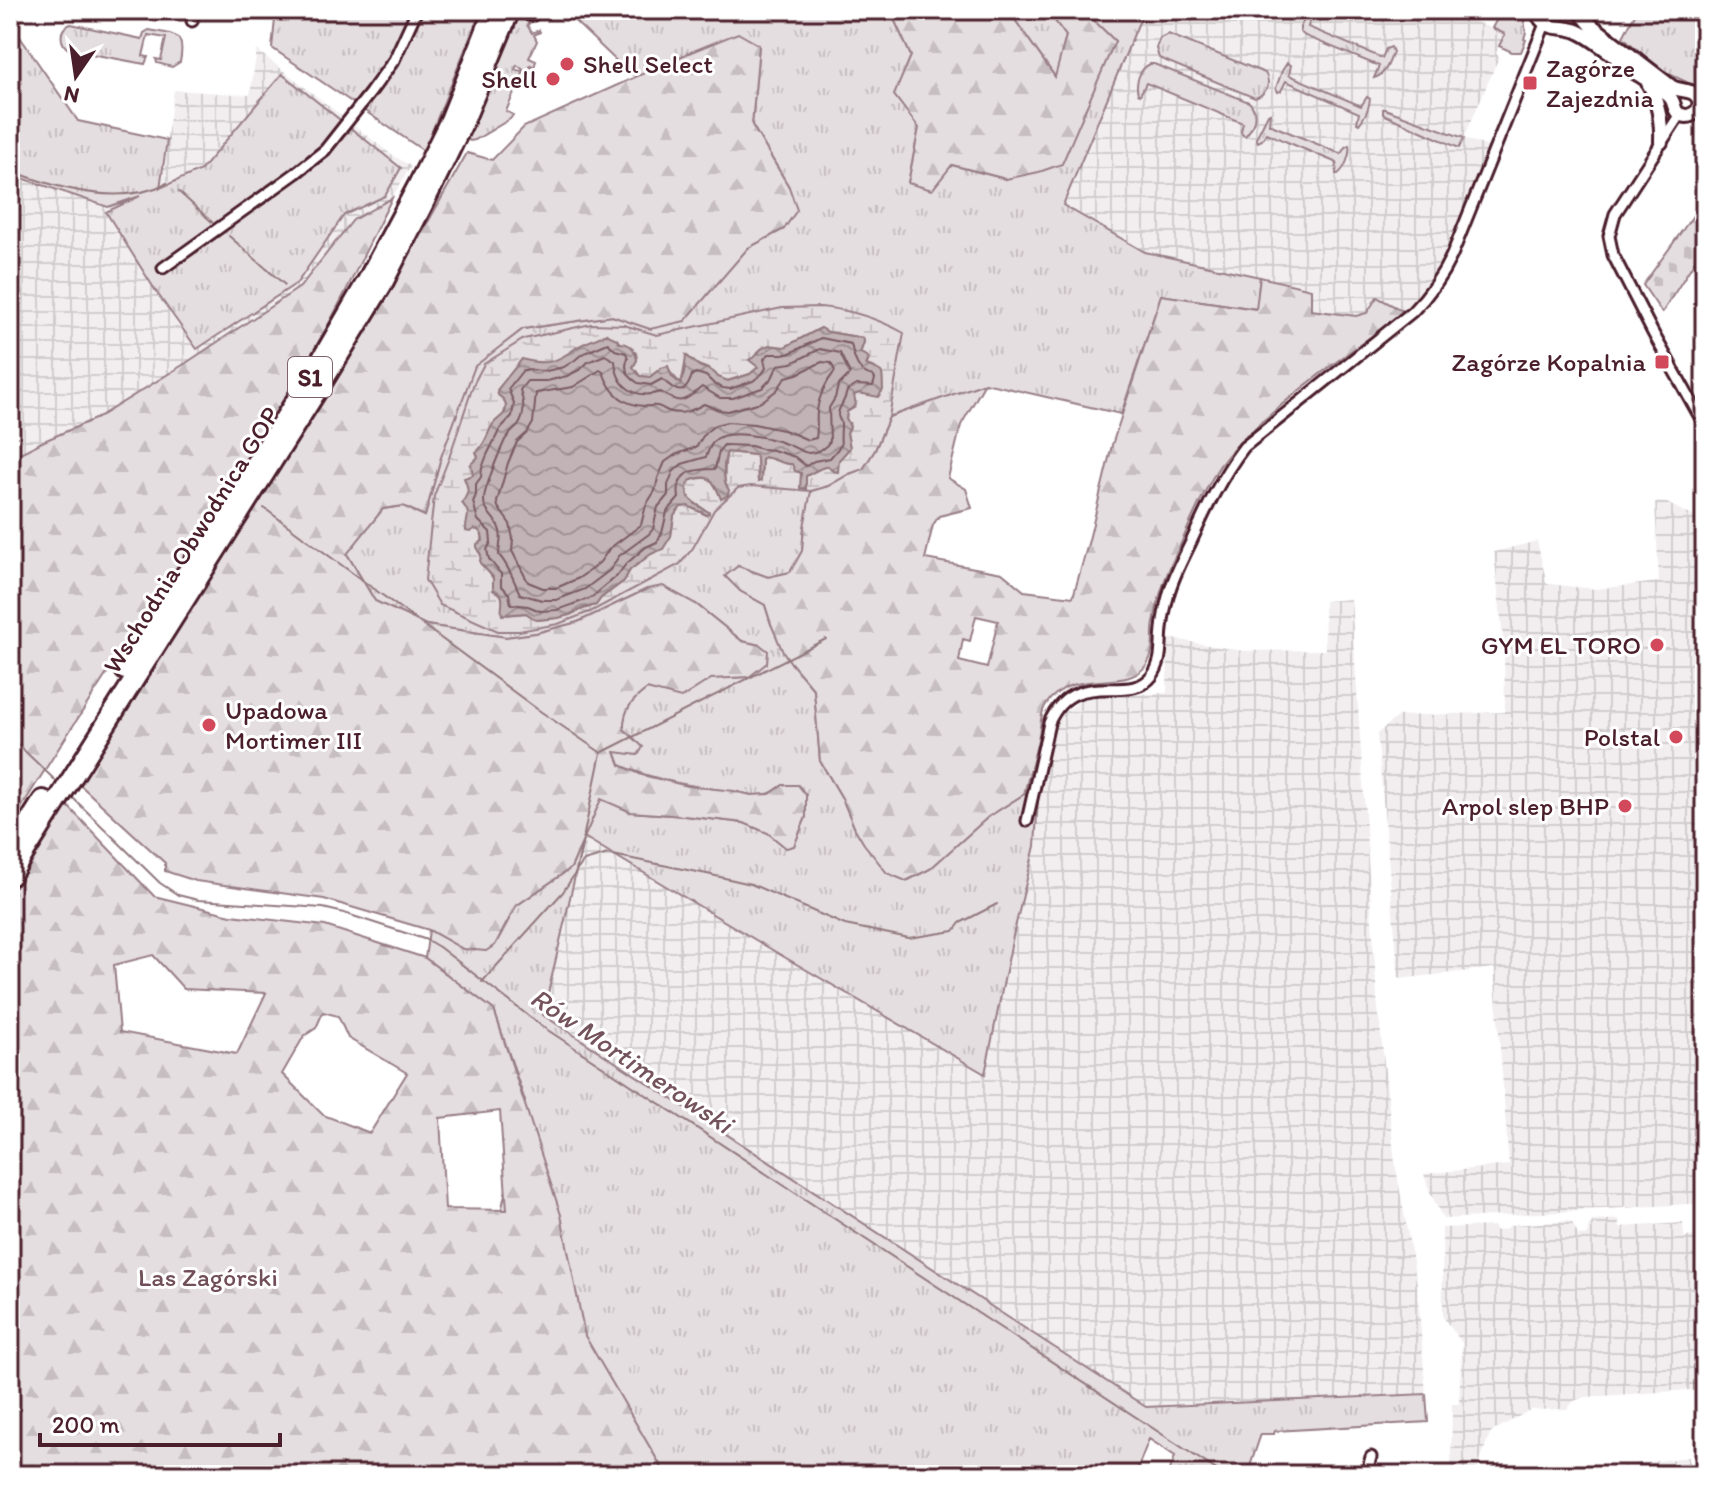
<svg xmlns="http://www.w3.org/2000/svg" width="1715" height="1485" viewBox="0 0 1715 1485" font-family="Itim,sans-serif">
	<defs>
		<pattern id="industrial-grid" width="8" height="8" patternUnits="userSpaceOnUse" patternTransform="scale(2)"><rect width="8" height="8" fill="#f2eeef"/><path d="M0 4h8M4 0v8" fill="none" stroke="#d1cccd"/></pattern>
		<pattern id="grass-tufts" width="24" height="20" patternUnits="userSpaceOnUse" patternTransform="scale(2)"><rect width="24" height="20" fill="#e5dee0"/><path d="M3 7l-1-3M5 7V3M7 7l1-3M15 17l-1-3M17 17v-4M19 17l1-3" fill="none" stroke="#c6bec0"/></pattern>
		<pattern id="forest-firs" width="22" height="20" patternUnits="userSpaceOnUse" patternTransform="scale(2)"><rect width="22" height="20" fill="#e5dee0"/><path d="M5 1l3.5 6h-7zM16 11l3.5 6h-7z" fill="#c6bec0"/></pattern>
		<pattern id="wetland-marsh" width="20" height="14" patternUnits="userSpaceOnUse" patternTransform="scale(2)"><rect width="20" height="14" fill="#e5dee0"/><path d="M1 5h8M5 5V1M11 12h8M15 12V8" fill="none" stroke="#c6bec0"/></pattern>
		<pattern id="cemetery-stones" width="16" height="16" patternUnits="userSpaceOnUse" patternTransform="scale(2)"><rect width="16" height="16" fill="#e5dee0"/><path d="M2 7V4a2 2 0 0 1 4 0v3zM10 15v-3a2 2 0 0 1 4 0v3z" fill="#c6bec0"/></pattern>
		<pattern id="water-waves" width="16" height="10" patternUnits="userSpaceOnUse" patternTransform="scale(2)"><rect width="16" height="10" fill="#c1b3b6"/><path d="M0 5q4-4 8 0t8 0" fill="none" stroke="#9f9194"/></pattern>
	</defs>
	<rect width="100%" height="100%" fill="#fff"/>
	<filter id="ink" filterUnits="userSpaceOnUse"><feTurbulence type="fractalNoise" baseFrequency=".0125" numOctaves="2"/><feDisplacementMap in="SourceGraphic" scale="16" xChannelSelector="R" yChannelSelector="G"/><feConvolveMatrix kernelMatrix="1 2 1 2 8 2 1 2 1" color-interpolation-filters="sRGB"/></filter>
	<g filter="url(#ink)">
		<path fill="url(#industrial-grid)" d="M1144,10H1447L1505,34L1496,53L1499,57L1464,138L1491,148L1473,185L1440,270L1405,312L1377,297L1367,313L1356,316L1311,310L1310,289L1145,252L1064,204Z
			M257,50L392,155L411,166L392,198L353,220L300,287L186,363L97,418L44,441L10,458V174L59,191L159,190L174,90L250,95Z
			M1655,502L1667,503L1698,519V542L1703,585L1697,587L1698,620L1705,633V1203L1443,1219L1430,1192L1424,1174L1509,1165L1494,968L1399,979L1377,734L1398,716L1505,712L1504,649L1494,552L1537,541L1547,584L1596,589L1659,582Z
			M1351,599L1377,998L1395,1163L1417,1284L1426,1394L1146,1407L543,1015L584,836L774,951L985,1074L1013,936L1035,846L1038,798L1047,751L1057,718L1085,697L1167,693L1168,638L1243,651L1325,650L1324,601Z
			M1619,1219L1620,1227L1683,1223L1684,1237L1705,1236V1389L1586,1397L1574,1401L1567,1409L1530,1410L1490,1433L1475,1475H1451L1452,1404H1459L1462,1343L1443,1317L1442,1228L1493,1226L1496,1231L1505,1229L1511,1225L1568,1221L1573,1224L1578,1235L1584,1236L1588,1235V1228L1593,1221Z
			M1689,1457L1692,1475H1612L1611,1467Z"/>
		<path fill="url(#grass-tufts)" stroke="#987e86" stroke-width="2" d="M276,10H481L424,151L272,48Z
			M563,10H896L894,19L911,56L895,95L919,128L908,183L952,165L1006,179L1115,41L1083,10H1144L1063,205L1145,252L1260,277L1257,309L1161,295L1121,414L985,383L889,417L875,450L863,469L849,474L828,486L804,527L802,551L791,573L768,577L738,566L740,591L765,605L771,624L791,663L814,690L820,761L842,798L855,829L887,873L907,881L930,869L988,817L1024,794L1038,798L1035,846L1013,936L985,1074L774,951L584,837L543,1015L1146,1407L1426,1394L1428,1422L1275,1431L1274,1434H1261L1247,1475H1168L1175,1456L1149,1439L1135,1475H666L599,1361L486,1282L525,1101L494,1010L425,958L429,930L463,949L495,945L516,906L571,868L601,798L631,812L684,816L744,823L768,833L786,848L794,846L806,817L783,785C778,788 773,793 767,794C754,797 742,793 730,791C692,786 655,781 620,765L615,751L638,755L642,747L624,729C623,710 632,700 647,689L681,697L711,678L749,677L760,645L742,641L696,604L647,589L578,622L536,633L506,637L426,625L375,601L347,554L383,509L403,506L425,516L441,457L475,365L523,329L612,316L650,329L728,270L748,248L784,229L789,187L752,125L759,45L690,52L637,77L628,72Z
			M1008,10H1047L1066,36L1056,78Z
			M1502,10H1522L1526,32L1524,39L1526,40L1521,52H1512L1499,46L1505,34L1492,28Z
			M1637,10H1705V98C1697,82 1677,80 1663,70C1649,60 1636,48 1623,37Z
			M517,16H520L533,21L527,25L532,33L539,30L540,32L534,35L537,41L529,58L536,61L534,67L531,65L530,67L533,68L532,71L525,69L524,70L517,65L515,70L524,71L506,111L513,115L510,119L475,140L470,141L466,137V134Z
			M1306,17L1310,19L1308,27L1382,58L1386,49L1391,47L1393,52C1389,62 1386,75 1374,78L1379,66L1305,36L1300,32V27Z
			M71,24L142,39L144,33L149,30C174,35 186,32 180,62L172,67L157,63L156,59L161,60L166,38L148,35L143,56L148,57L145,64L70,50C59,44 58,28 71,24Z
			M18,34L78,121L167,140L160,188L201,170L282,74L401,168L385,196L344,215L297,283L197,349L157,293L106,212L140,196L108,207L10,174V39Z
			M1168,34L1265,73C1272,84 1266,94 1255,98L1159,58L1156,48L1160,38Z
			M1287,63L1291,65L1289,75L1361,106L1367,97L1370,99C1369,108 1365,117 1359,124L1357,123L1359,113L1286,81L1281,91L1278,92L1276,88L1282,71Z
			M1150,64H1154L1249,102C1259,112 1254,127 1245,136L1242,134L1241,131L1243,123L1146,83L1140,95L1138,94C1135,83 1139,69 1150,64Z
			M1383,109H1385L1464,138L1459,148L1383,114Z
			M1270,113L1269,124L1341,154L1345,147L1349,145C1351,154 1345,169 1338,174H1336L1337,163L1266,133L1262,140L1258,142L1256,138L1268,114Z"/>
		<path fill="url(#forest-firs)" stroke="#987e86" stroke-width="2" fill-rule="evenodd" d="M896,10H1008L1055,77L1066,36L1047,10H1083L1115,41L1062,164L1039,172L1006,179L952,165L932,190L908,183L919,128L894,95L911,56L894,19Z
			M738,33L759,45L752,125L789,187L797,210L784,229L748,248L685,321L650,329L612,316L523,329L475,366L441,457L425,516L403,506L383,509L347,554L375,601L426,625L506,637L536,633L578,622L647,589L663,586L696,604L742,641L760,645L768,651L767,663L749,677L711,679L681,698L647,689C632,700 623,710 624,729L643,747L638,755L615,752L620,765L642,775L688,786L734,791L751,795L770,794L783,785H798L806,795V817L794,846L786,848L768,833L744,823L684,816L631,812L601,799L571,868L516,906L495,945L486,951L463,949L429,930L324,899L196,881L165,871V863L78,783L384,300L467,153L492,160L524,127L691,52Z
			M392,198C369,243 348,290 323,334C226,502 111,660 10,826V458L44,441L97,418L186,363L300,287L353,220Z
			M1260,277L1311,289V310L1356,316L1367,313L1377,297L1405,312C1360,345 1313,377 1270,415C1250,432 1230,449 1216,472C1198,501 1186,534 1171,565C1163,583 1157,603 1154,623C1151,637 1156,651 1147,664C1126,696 1073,663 1045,706C1040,715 1041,726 1039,735C1035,755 1029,775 1024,794L988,817L930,869L906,881L887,873L864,844L855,829L842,798L820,761L814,690L791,663L782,650L771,624L765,605L740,591L725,576L738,566L768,577L790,572L802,551L804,527L811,491L828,486L849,474L863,469L875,450L889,417L985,383L961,425L948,478L966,489L972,508L939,516L933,525L925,559L1002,573L1024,591L1073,597L1089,540L1112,445L1161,295L1256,309ZM976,616L998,621L987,668L959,661L963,639L970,641Z
			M65,803L154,896L231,915L325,926L425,958L494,1010L561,1215L585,1336L666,1475H10V891ZM153,955L184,989L266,993L237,1054L120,1032L114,965ZM323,1012L338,1016L348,1038L407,1073L370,1133L323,1115L282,1074L304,1036L316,1028ZM500,1111L507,1210L445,1209L440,1118Z"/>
		<path fill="url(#wetland-marsh)" stroke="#987e86" stroke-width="2" fill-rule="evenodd" d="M821,307C851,310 877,318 904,333L889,417L875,450L863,469L849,474L828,486L811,491L751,486L738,488L714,510L693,548L680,564L592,611L558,624L519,631H498L440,605L425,580L434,496L449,458L474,383L484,364L524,339L591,324L624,325L657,335L782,308ZM821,328L828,332L863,338L864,342L860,354L868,362L866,365L875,368L878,396L859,393L854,395V408L847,412L846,419L849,423L847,433L850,448L838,460L833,471L828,466C819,468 814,472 806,476L801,488V472L792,464C784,465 773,458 764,457L762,459L761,480L758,482L757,458L755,455L727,452C722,468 728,482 721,498C713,478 710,474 688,481L686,489L688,498L702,508L706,515L688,506L681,507L674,516L671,536L663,548L651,554L630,570L624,581L601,598L596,605L558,618L537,620L526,613L507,615C502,595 496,577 480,563L481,555L478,551C485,538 485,524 467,531L469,516L468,495L474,472L472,467L477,460L493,424L504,414L506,405L504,400L533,362L545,363L562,359L571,354L577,347L606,334L636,353L637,360L633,367L640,376L650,377L661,368L669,371L681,384L687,356L698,365L709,369L718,377L727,381L750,374L759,367L750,360L756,356L761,349L785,347Z"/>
		<path fill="url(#cemetery-stones)" stroke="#987e86" stroke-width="2" d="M1697,210L1705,215V245L1662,313L1643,285Z"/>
		<path fill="url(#water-waves)" stroke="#91787e" stroke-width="2" d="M821,328L828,332L863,338L864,342L860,353L867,356L869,359L866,365C885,373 882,368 883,390L878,397L859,393L854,395L856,405L847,412L846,418L850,427L847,433L850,448L839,460L838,472L833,471L828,466C819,468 814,472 806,476V489L800,488L801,473L795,471L792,464C783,465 774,458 764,457L762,459L761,481L758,482L757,458L755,455L727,452C723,463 722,481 729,490L728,495L721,499C713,478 710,473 689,481C682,499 695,504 709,512V514L707,515L688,506L681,507L674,516L671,536L663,549L651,554L630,570L624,581L601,598L596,605L584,608L570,615L558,618L536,620L526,613L502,615C500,610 505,597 500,594C498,592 495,592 493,590V577L480,563L481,555L477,547V544L483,541C483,535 481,530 474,529L470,532L466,531C465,518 473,516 462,503C469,493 469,489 464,478L473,475L471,464L478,457L476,452C486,445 487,432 494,423C499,417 507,415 506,406C505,400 503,399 498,395L497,390L522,359C546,366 557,362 576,348C584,342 597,339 606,334L617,339L619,343C631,343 635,349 637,360L633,367L640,376L650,377L661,368L668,366L672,377L681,384L684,373L686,355C690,359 695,363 699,366C707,370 713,369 718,377L728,381L750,374L758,367L749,360L756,356L761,349L769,345L785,347Z"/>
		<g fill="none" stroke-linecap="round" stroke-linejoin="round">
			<path stroke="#7a5a63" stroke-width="2" d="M821,338L851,344C854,358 857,373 873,376L875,379L873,386L857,385L847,391C845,401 842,403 839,410C836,418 840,417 841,424C841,431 840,438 841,445L830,458L814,461L806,466L795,457L773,450L761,449L751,446L724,445L719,451L715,469C693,469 675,471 679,498L667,512L662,533L657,542L646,547L626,564L617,576L591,598L557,610L540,611L528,606L511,604L509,594L501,585V574L489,559L487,550L491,542L490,532L478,520L473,502L476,495V484L481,477L482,468L487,455L500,429L512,416L514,403L508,389L523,370L546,371L564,367L575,360L582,354L608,343L615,350L626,353L628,358C623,369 628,377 638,383L651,385L662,379C676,392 685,398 692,375L696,373L706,376L714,384L723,388L730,389L753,381L762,374L766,368L764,359L769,354H788Z
				M820,349L840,353L850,374L838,386L835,398L829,408L830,441C826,448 818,452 809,453C803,453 793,446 786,444C771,438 726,427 714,441C710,445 708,452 706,457L682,464L673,472L668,485V495L658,507L653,529L649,534L619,556L610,570L585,589L556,600H542L520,594C514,581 509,566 499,555C499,547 502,539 500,531C495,512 477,514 487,486C492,470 498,455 505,440C509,433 513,431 518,426C526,415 524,402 520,390L527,381H547L567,376L581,369L588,362L605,355L615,361C617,387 635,400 661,392C681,407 686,400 702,387L720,398H733L762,388L772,378L778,365L792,363Z
				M822,362L831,363L835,371C826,382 818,398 817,412C816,422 818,429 816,438L808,440L787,431L754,424L727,422L715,425L705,433L696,447L675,455L665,462L658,478L655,491L646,505L641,525L610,548L600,562L593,568L579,578L556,588H543L528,582L512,551L513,539L510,524L498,507L497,502L508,463L517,442L527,433L533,423L536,393L573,387L600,370L603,372C610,392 623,405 644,406C648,407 653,405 657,406C660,406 665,410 668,411C682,416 693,410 704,404L719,410L728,411L761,402L777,390L786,377L797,374Z"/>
			<path stroke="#91787e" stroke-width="2" d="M10,170C55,188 121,207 167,183
				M179,192L212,222
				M229,236L285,285
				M264,508L537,709L600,752
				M10,737L58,783
				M71,796L160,883L178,895L198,900L323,908L344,913L427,940L439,947L543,1027L1224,1475
				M578,869L584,861L608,854L707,874L751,884L845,925L909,938L954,931L960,923L997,904
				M482,982L563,892L576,872L601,753L826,639"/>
			<g stroke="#4a1f2b" stroke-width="15">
				<path id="minor" d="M192,21L193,10
					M1680,114L1615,214L1609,236L1613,255L1653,333L1705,426
					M163,268L296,173L325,150L370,93L394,60L417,10
					M1027,821L1049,723C1074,665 1129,706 1152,676C1163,661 1160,646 1162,629C1163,617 1166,604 1169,593C1174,575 1183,559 1191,542C1207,507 1221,477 1244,447L1412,312C1429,295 1442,276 1452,255L1545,24
					M1366,1475L1371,1457"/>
			</g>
			<g stroke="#4a1f2b" stroke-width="18">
				<path id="tertiary" d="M1536,10C1545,33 1559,24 1577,31C1594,38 1618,59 1633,71C1645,79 1659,86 1669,96C1676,102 1672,112 1682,115C1689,118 1694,114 1698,110
					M1581,13L1591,25L1672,87C1683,93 1695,87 1700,102L1698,110
					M1648,83C1658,99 1662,123 1661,142"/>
			</g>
			<g stroke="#4a1f2b" stroke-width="24">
				<path id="motorway" d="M530,10L531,11
					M125,670L314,372L367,281L417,187L450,120L494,10
					M10,852L43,800
					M10,876L320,386L382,285L430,191L464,121L510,10"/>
			</g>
			<use href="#minor" stroke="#fff" stroke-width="9"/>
			<use href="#tertiary" stroke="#fff" stroke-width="12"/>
			<use href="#motorway" stroke="#fff" stroke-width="18"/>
		</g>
	</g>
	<g fill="#d1495b" stroke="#fff" stroke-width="3">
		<circle cx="567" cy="64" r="8"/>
		<circle cx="553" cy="79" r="8"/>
		<rect x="1522" y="75" width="16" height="16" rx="4"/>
		<rect x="1654" y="354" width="16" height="16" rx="4"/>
		<circle cx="1657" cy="645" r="8"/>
		<circle cx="209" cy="725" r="8"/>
		<circle cx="1676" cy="737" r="8"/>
		<circle cx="1625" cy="806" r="8"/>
	</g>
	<g text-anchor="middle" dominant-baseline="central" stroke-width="6" stroke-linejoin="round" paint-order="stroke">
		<rect fill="#fff" stroke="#80626b" stroke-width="2" x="288" y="357" width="44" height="40" rx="6"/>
		<g font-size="24" font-weight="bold" fill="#4a1f2b">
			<text x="310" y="377">S1</text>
		</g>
		<g font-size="26" fill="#4a1f2b" stroke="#fff" text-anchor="end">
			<text x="583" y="64" text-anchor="start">Shell Select</text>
			<text x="1546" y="68" text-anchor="start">Zagórze<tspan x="1546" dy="30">Zajezdnia</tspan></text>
			<text x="537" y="79">Shell</text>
			<text x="1646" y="362">Zagórze Kopalnia</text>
			<text x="1641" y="645">GYM EL TORO</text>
			<text x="225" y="710" text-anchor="start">Upadowa<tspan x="225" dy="30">Mortimer III</tspan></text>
			<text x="1660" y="737">Polstal</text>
			<text x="1609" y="806">Arpol slep BHP</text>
		</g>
		<g font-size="26" fill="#4a1f2b" stroke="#fff">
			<text transform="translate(191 540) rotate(-58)">Wschodnia Obwodnica GOP</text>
		</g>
		<g font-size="26" fill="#714f58" stroke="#fff">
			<text x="208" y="1277">Las Zagórski</text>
		</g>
		<g font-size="28" font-style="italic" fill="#74535c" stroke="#fff">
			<text transform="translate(632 1060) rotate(34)">Rów Mortimerowski</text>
		</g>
	</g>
	<rect width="1715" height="1485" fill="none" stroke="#fff" stroke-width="40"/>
	<rect x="20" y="20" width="1675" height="1445" fill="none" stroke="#4a1f2b" stroke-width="3" filter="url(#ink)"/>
	<g transform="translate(76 76) rotate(193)" stroke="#ffffff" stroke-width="6" paint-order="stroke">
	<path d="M0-6L14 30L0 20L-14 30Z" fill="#4a1f2b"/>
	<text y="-12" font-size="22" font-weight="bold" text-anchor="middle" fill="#4a1f2b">N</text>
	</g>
	<path d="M40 1433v12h240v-12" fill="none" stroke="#4a1f2b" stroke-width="4"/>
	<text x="52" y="1433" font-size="24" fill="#4a1f2b" stroke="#ffffff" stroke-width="6" paint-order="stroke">200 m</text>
</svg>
